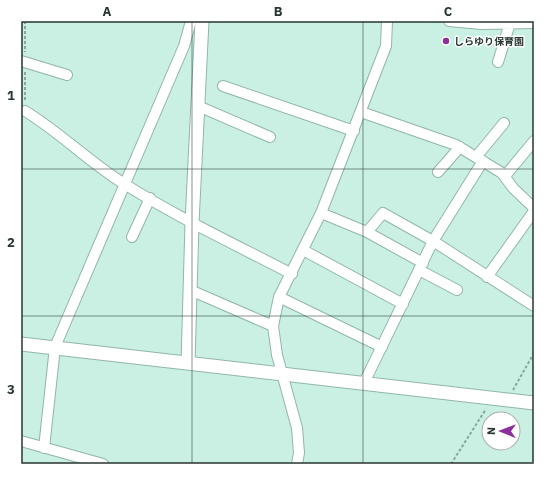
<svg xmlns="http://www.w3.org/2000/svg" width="555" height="485" viewBox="0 0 555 485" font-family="'IBM Plex Sans','Noto Sans JP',sans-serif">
	<rect width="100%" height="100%" fill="#caf0e3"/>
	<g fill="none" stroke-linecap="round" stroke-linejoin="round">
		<g stroke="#91b6a9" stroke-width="12">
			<path id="minor" d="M449,21L481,24L534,23
				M21,61L67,75
				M498,62L510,23
				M223,86L354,131
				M198,106L270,137
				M25,111C61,133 90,163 126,185C179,218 236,245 292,274
				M361,112L456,145L502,173L513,188L534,208
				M476,157L504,123
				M438,172L460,147
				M505,176L534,141
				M321,213L367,232L383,213L433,241L534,306
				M367,232L423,263
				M132,237L150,198
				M303,250L403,304
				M419,270L457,290
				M487,277L534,211
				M190,290L273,326
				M279,297L382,347
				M364,383L433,241L483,161
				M21,441L103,464
				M44,448L55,347L184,46L191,21
				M297,464L299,453L297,428L277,355L273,326L279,297L321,213L386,46L387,21"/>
		</g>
		<g stroke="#91b6a9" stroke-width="15">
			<path id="tertiary" d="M21,344L534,403
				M188,363L192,223L202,21"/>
		</g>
		<path stroke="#8aa79d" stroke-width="2" stroke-dasharray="3 2" stroke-linecap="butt" d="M25,21V52
			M25,72V102
			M513,390L534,353
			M451,464L486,409"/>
		<use href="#minor" stroke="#fff" stroke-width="10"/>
		<use href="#tertiary" stroke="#fff" stroke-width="13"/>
	</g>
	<path fill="none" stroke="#273631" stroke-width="1" stroke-opacity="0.55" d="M192,21V464M363,21V464M21,169H534M21,316H534"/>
	<circle fill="#8b309b" stroke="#fff" stroke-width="1.5" cx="446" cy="41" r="4"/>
	<g text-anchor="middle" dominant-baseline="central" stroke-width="3" stroke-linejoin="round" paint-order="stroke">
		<g font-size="10" font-weight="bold" fill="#273631" stroke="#fff" text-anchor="start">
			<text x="454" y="41">しらゆり保育園</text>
		</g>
	</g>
	<rect width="555" height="485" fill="none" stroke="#ffffff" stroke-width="44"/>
	<g transform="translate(501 431) rotate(271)"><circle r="19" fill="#ffffff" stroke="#a9afad"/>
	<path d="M0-3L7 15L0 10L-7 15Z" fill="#8b309b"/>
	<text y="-6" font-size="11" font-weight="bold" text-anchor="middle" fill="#273631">N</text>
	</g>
	<rect x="22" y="22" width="511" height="441" fill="none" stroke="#273631" stroke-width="1.5"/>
	<g font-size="13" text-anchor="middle" font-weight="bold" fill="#273631">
		<text x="107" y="16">A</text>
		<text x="278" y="16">B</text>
		<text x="448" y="16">C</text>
		<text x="11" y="100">1</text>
		<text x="11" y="247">2</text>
		<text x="11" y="394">3</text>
	</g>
</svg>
